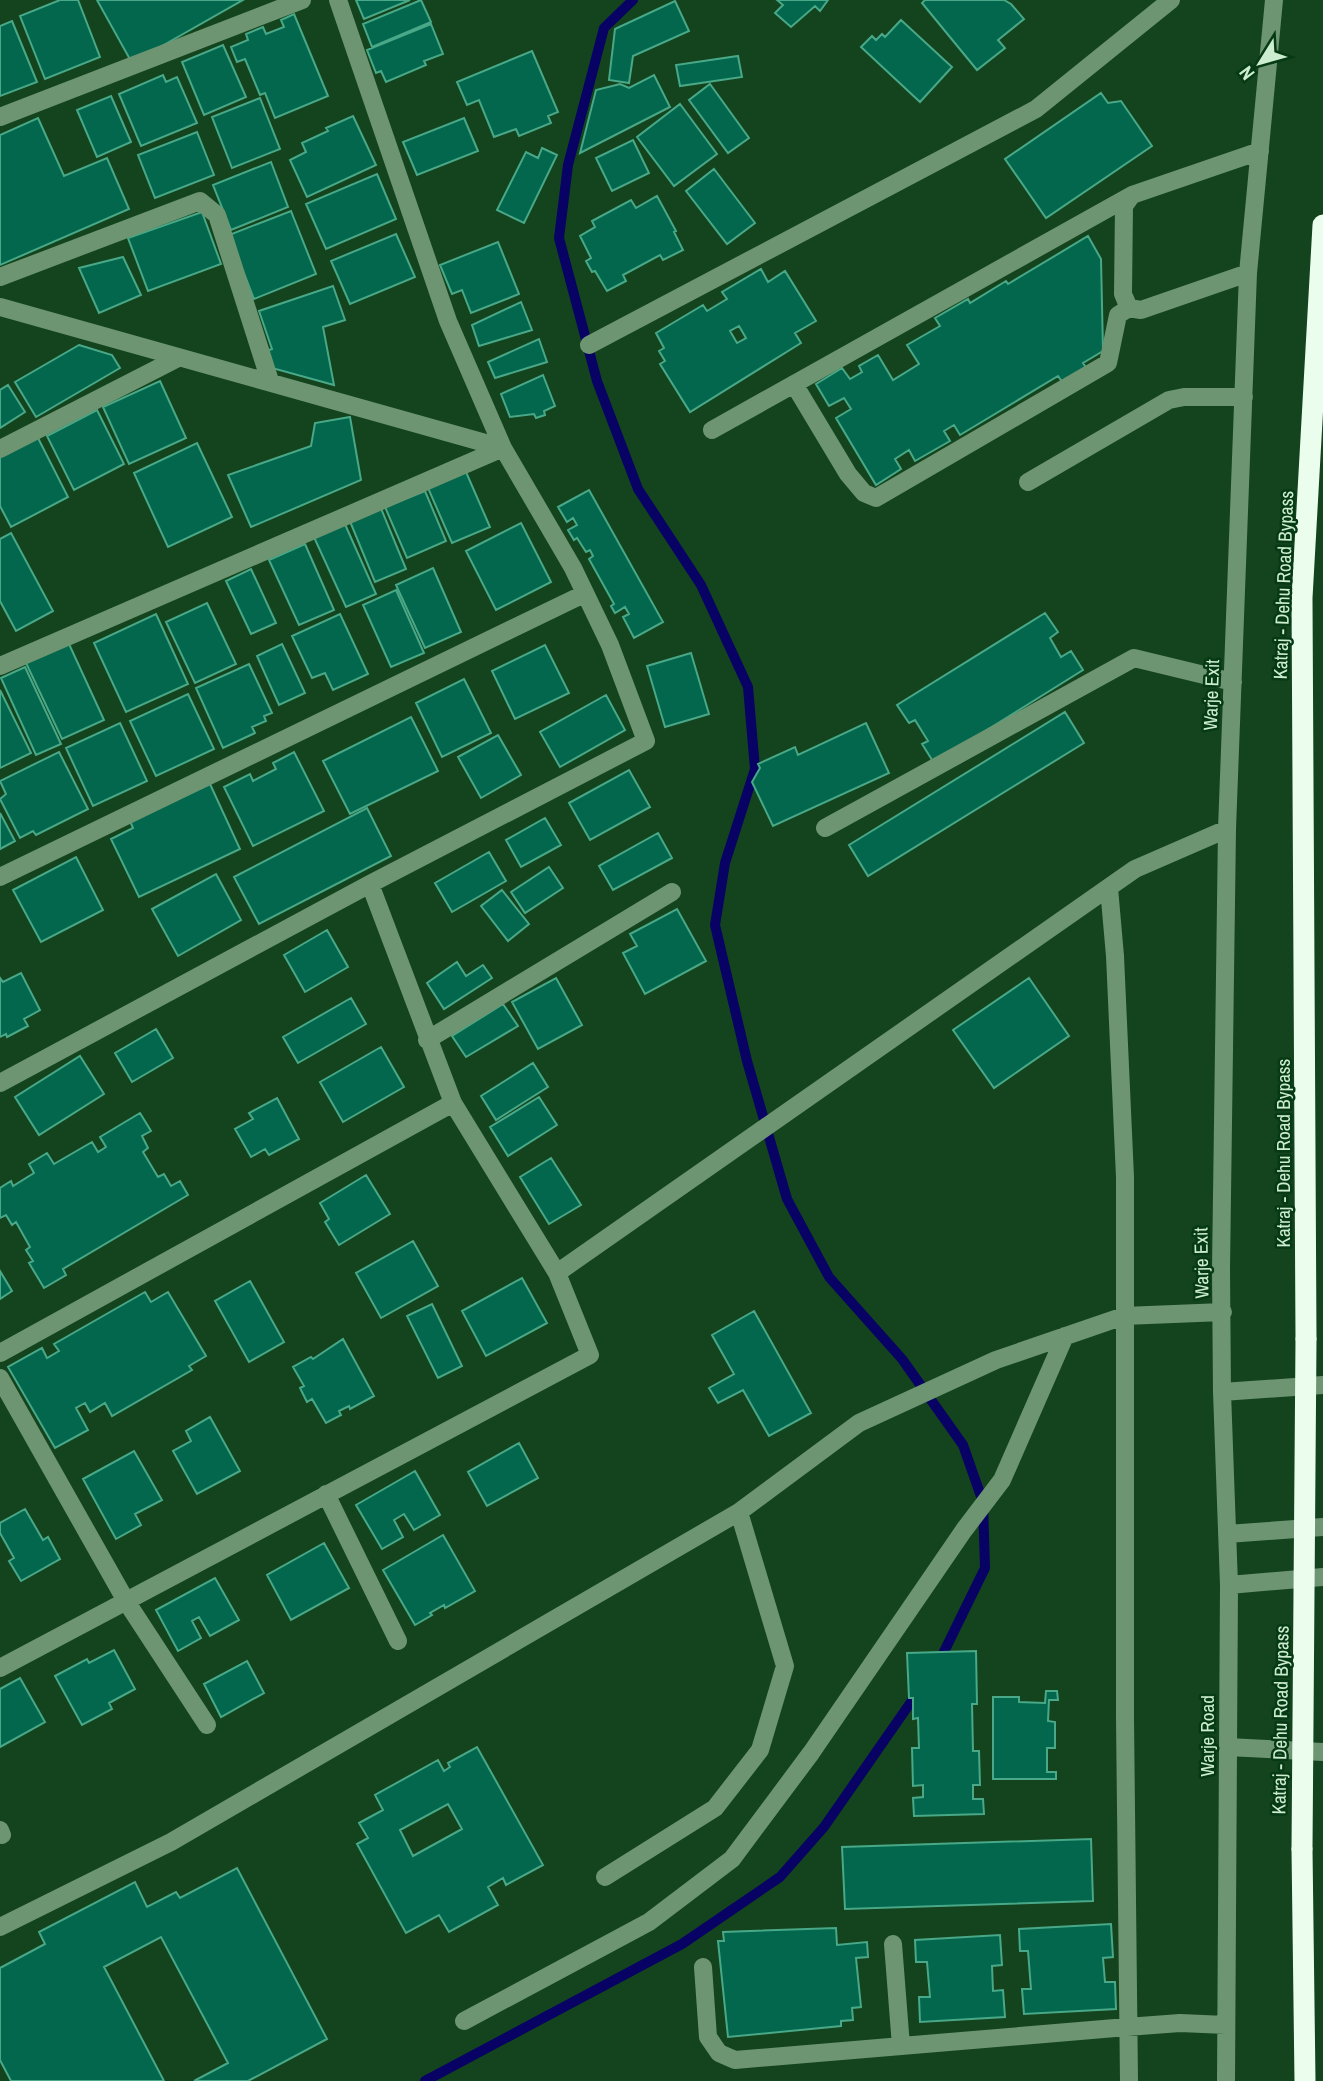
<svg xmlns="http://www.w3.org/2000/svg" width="1323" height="2081" viewBox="0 0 1323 2081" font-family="'Archivo Narrow',sans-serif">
	<rect width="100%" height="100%" fill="#13441e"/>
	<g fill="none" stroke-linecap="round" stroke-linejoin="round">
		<path stroke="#080264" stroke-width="10" d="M633,0L604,28L568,165L559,238L597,381L638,489L701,585L748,687L755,769L725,863L715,925L747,1061L787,1199L829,1277L902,1359L963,1445L983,1502L985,1568L938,1664
			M425,2081L682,1944L780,1877L824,1827L920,1689"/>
	</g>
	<path fill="#02674d" stroke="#48a887" stroke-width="2" fill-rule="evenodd" d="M60,0H78L100,57L45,79L20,16Z
		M97,0H243L132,63Z
		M356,0H410L364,19Z
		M421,0L431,22L372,47L363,24Z
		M777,0H828L820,11L815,6L791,27L775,13L783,5Z
		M925,0H1004L1011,4L1024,19L998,40L1005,48L977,70L922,3Z
		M675,1L689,31L633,56L629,83L609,80L615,29Z
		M294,14L328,96L275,118L265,93L260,95L245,59L237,62L231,47L248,40L246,34L263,27L266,34L284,27L281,20Z
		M901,20L952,67L920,102L861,47L872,36L876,40L882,34L885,37Z
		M12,21L37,82L0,96V26Z
		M431,24L443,54L424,61L426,65L386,82L381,71L376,73L367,50Z
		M223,45L246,97L204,115L182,62Z
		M532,51L558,112L548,116L551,123L519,136L516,129L494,137L479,100L467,105L457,82Z
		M738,56L742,77L680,86L676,65Z
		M163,75L166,82L177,77L197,123L141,146L119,94Z
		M654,75L670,107L580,153L596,90L620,84L629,88Z
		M710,84L749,138L728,153L689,100Z
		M1101,93L1108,103L1121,101L1152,146L1046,218L1005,159Z
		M111,96L131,142L97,157L77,110Z
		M260,98L280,149L232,168L212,117Z
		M680,104L717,154L674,186L637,137Z
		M353,116L376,165L307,197L290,160L306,152L302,143L328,131L326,128Z
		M38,118L64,176L107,158L129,209L0,265V135Z
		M464,118L478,151L417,175L403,142Z
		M197,132L214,175L155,198L138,155Z
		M633,140L649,173L612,191L596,158Z
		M542,148L557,155L524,223L497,210L526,152L538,158Z
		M271,162L288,207L231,230L213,185Z
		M714,169L755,223L727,244L686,191Z
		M377,174L396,219L326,249L306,204Z
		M657,196L676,231L674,232L683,250L663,260L660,255L623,275L626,281L607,291L595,271L592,272L586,261L591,258L580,236L595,227L592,221L631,200L636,208Z
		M291,211L316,274L254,299L229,235Z
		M202,212L221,264L148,291L128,238Z
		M396,234L415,277L350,304L331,261Z
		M1088,236L1101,259L1103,351L1083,363L1087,369L1063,383L1058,376L960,435L954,425L944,431L950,441L915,461L909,450L895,459L901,469L876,485L836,418L851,409L844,398L829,406L816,384L842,368L850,379L862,372L859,366L878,355L893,380L919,364L907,345L940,326L935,318L968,299L970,303L1006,281L1008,284Z
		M498,242L519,294L471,313L462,290L452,294L440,265Z
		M123,257L141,295L99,313L79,268Z
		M761,269L768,282L785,271L816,321L795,333L801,343L690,412L660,364L665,361L659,351L664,348L656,333L703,305L707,311L727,299L722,292ZM739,326L746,338L737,343L730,331Z
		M333,286L345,320L323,327L334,385L272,368L266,351L272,349L259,311Z
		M521,302L532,330L479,346L472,325Z
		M539,339L547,362L495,378L488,362Z
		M79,345L112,355L120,368L36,417L15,382Z
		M543,375L555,406L544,411L545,415L536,418L534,414L510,417L501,394Z
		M160,381L186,438L129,464L103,407Z
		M8,385L25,412L0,428V390Z
		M97,410L124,464L74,490L47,436Z
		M350,417L361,480L251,527L228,475L311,446L315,423Z
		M37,436L68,497L11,527L0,506V454Z
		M197,443L232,517L168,547L134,473Z
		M466,472L490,527L452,543L428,488Z
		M589,490L663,622L634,638L623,617L629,614L625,607L615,613L611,606L614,604L589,559L593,556L590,550L586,552L577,538L574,540L568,530L577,525L573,518L567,522L558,507Z
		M425,491L446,541L407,558L385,507Z
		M380,506L406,569L375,582L349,519Z
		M344,522L376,594L346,607L313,535Z
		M521,523L551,582L496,610L466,551Z
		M11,533L53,611L16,631L0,601V539Z
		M305,544L334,610L299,625L269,560Z
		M433,568L461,632L425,648L396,585Z
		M251,569L276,623L251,634L226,581Z
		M396,590L424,653L391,667L363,605Z
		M207,603L236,664L195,683L166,622Z
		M1045,613L1058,632L1050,638L1061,657L1071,651L1083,670L934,763L922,744L928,741L915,720L909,723L897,705Z
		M156,614L188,684L126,712L94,643Z
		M340,614L368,674L333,690L325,673L312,678L292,636Z
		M69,644L104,720L62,739L26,663Z
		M282,644L305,693L279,705L257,656Z
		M545,645L569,693L515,719L492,671Z
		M691,653L709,714L665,727L647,666Z
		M249,664L272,713L264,716L266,721L252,727L255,733L223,748L196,688Z
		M25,667L61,744L36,755L1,678Z
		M464,679L491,733L442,757L416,703Z
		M0,690L31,753L0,768Z
		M188,694L214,749L156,776L130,721Z
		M606,695L625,730L560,767L540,732Z
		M1065,712L1084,743L868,876L849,845Z
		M411,717L438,771L350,814L323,761Z
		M120,723L147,781L93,806L66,748Z
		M866,723L889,773L773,826L752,782L760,768L758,764L795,747L798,755Z
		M498,735L521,775L481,798L458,757Z
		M59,752L88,809L36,835L33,831L20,838L0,799L6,794L0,781Z
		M294,752L324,811L253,846L224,787L250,774L253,781L276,769L273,763Z
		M629,770L650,807L590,840L569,803Z
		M210,784L240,849L139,897L111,839L133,828L130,821Z
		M367,808L391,856L259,924L234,877Z
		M0,813L15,841L0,849Z
		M545,818L561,845L521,867L506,840Z
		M658,833L672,858L613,890L599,866Z
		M489,852L506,881L452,912L435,883Z
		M76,857L103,910L41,942L13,890Z
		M549,867L563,888L525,913L511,892Z
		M216,874L241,920L178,956L152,909Z
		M502,890L529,924L508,941L481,906Z
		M677,909L706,961L645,994L623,953L637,946L630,934Z
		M327,930L348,967L305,992L284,955Z
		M457,962L466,976L483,965L492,978L444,1009L427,983Z
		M21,973L40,1010L24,1019L28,1026L7,1037L6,1034L0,1037V978L3,982Z
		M556,978L582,1025L538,1049L512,1002Z
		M1029,978L1069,1036L994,1088L953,1030Z
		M351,998L366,1024L298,1063L283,1037Z
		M503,1004L518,1026L466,1057L452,1036Z
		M156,1029L173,1058L132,1082L115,1053Z
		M381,1047L404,1087L343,1122L320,1082Z
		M80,1056L104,1094L39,1135L15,1097Z
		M533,1063L548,1087L496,1120L481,1096Z
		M539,1097L557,1125L508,1156L490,1127Z
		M277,1098L299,1139L269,1155L265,1149L251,1157L235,1129L253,1119L249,1113Z
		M140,1113L151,1131L142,1136L148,1148L143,1152L158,1177L164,1174L171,1186L180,1181L188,1195L63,1269L66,1275L44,1288L29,1263L33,1261L26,1250L30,1247L16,1222L12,1225L6,1215L0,1218V1188L11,1181L13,1186L34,1173L29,1164L47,1153L54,1164L92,1142L98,1152L106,1147L100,1137Z
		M551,1158L581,1205L549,1224L520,1177Z
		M366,1175L390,1214L339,1245L325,1222L329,1219L320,1203Z
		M413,1241L438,1286L381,1318L356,1273Z
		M0,1271L12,1291L0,1299Z
		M522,1278L547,1323L486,1356L462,1311Z
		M250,1281L284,1342L249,1362L215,1301Z
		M145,1292L151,1302L168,1292L206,1356L189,1366L192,1370L112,1416L105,1403L90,1412L85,1403L76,1408L88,1430L55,1448L8,1367L42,1348L47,1358L59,1351L54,1344Z
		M432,1304L462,1366L438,1378L407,1316Z
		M754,1311L811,1413L769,1436L743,1390L718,1403L709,1388L734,1374L712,1335Z
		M343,1339L374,1396L350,1409L349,1406L339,1411L341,1415L326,1423L312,1399L307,1402L300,1388L304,1386L293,1367L311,1357L313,1359Z
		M210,1417L240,1471L197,1494L173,1451L191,1441L186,1431Z
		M519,1443L538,1478L487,1506L468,1472Z
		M134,1451L162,1500L135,1514L141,1525L116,1539L83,1479Z
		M415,1471L440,1515L414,1530L404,1514L394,1520L403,1537L382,1549L356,1505Z
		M25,1509L43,1540L48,1537L60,1559L21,1581L9,1561L14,1558L0,1533V1523Z
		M443,1535L475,1591L445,1608L444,1605L430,1613L432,1615L415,1625L383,1570Z
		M324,1543L349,1588L291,1620L267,1575Z
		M215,1578L239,1620L210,1636L199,1617L192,1621L201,1638L178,1651L156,1610Z
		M114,1650L135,1689L109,1703L112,1709L82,1725L55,1676L87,1659L89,1663Z
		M976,1651L977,1704H972L973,1751H979L980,1785H973V1799H983L984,1814L914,1816L913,1798L923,1797V1785L913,1786L912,1748H919L918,1718L913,1719V1698H909L907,1653Z
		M247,1661L264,1693L221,1717L204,1684Z
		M20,1678L45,1722L0,1747V1689Z
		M1046,1691H1057L1058,1700H1049L1048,1721L1055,1722V1748H1047V1772H1056V1779H993V1697H1019V1702L1045,1703Z
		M477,1747L543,1865L506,1885L503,1878L488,1887L498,1905L449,1932L439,1915L406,1933L357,1844L368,1838L359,1823L383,1810L375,1795L438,1760L444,1771L450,1767L448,1763ZM448,1804L462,1829L413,1856L400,1830Z
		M1091,1839L1093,1901L845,1909L842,1847Z
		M237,1868L327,2039L248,2081H194L228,2063L161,1937L104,1967L164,2081H11L0,2060V1968L45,1944L39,1932L135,1882L147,1907L176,1892L180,1898Z
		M1111,1924L1113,1957L1103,1958L1105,1982H1115L1116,2009L1024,2014L1022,1989H1031L1028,1951H1020L1019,1929Z
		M836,1928L837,1945L867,1942L868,1957L856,1958L861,2007L852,2008L853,2020L841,2021V2026L728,2037L718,1941H724L723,1932Z
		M1000,1935L1002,1965L992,1966L993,1991L1003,1990L1005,2017L920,2022L919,1997H930L927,1962H916L915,1940Z"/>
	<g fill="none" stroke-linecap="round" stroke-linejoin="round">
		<path stroke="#6d9571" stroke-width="18" d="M0,117L302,0
			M1248,273L1141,310L1129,308L1123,294L1124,206L1132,195L1260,151
			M0,277L200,201L217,215L270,381
			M0,307L503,448
			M589,345L1036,109L1171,0
			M794,384L848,474L864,493L876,498L1108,363L1118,315L1129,308
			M712,430L1132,195
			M0,449L178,358
			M1028,482L1169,400L1184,397H1244
			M0,666L503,448
			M825,828L1134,658L1233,682
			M0,877L584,594
			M1109,888L1115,956L1125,1177V1718L1129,2081
			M427,1040L672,892
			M0,1083L370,884L646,741L610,645L573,568L503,448L448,321L338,0
			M557,1273L1135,869L1227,829
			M0,1353L453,1103
			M0,1378L126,1601L207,1725
			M1222,1392L1323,1385
			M326,1494L398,1641
			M1227,1534L1323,1527
			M1229,1585L1323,1577
			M0,1668L590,1355L557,1273L453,1103L370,884
			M1228,1747L1323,1752
			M0,1830L2,1835
			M605,1877L715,1808L760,1750L785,1666L739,1512
			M0,1927L171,1842L739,1512L859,1423L996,1360L1124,1316L1223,1312
			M893,1944L901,2046
			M703,1967L708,2037L719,2053L735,2060L1127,2027L1180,2023L1226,2025
			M464,2021L649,1922L732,1859L811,1753L964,1530L1002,1480L1065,1336
			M1226,2081L1229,1585L1222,1392L1221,1269L1227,829L1248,273L1274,0"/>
		<path stroke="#ebfeed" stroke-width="21" d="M1306,1339L1302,598L1323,225
			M1302,1849L1305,2081"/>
		<path stroke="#ebfeed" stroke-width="21" d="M1302,1849L1306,1339"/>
	</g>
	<g text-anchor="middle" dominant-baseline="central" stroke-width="5" stroke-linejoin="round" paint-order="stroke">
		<g font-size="19" fill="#cdedd0" stroke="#063a14">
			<text transform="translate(1283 585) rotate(-88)">Katraj - Dehu Road Bypass</text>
			<text transform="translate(1211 695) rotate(-88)">Warje Exit</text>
			<text transform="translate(1283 1153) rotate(-90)">Katraj - Dehu Road Bypass</text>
			<text transform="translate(1201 1263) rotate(-91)">Warje Exit</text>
			<text transform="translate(1280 1720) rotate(-89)">Katraj - Dehu Road Bypass</text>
			<text transform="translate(1207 1736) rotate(-90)">Warje Road</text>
		</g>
	</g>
	<g transform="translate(1260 63) rotate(233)" stroke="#063a14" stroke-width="5" paint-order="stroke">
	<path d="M0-5L12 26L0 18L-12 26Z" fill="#cdedd0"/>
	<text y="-10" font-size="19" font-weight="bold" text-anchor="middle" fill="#cdedd0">N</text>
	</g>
</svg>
